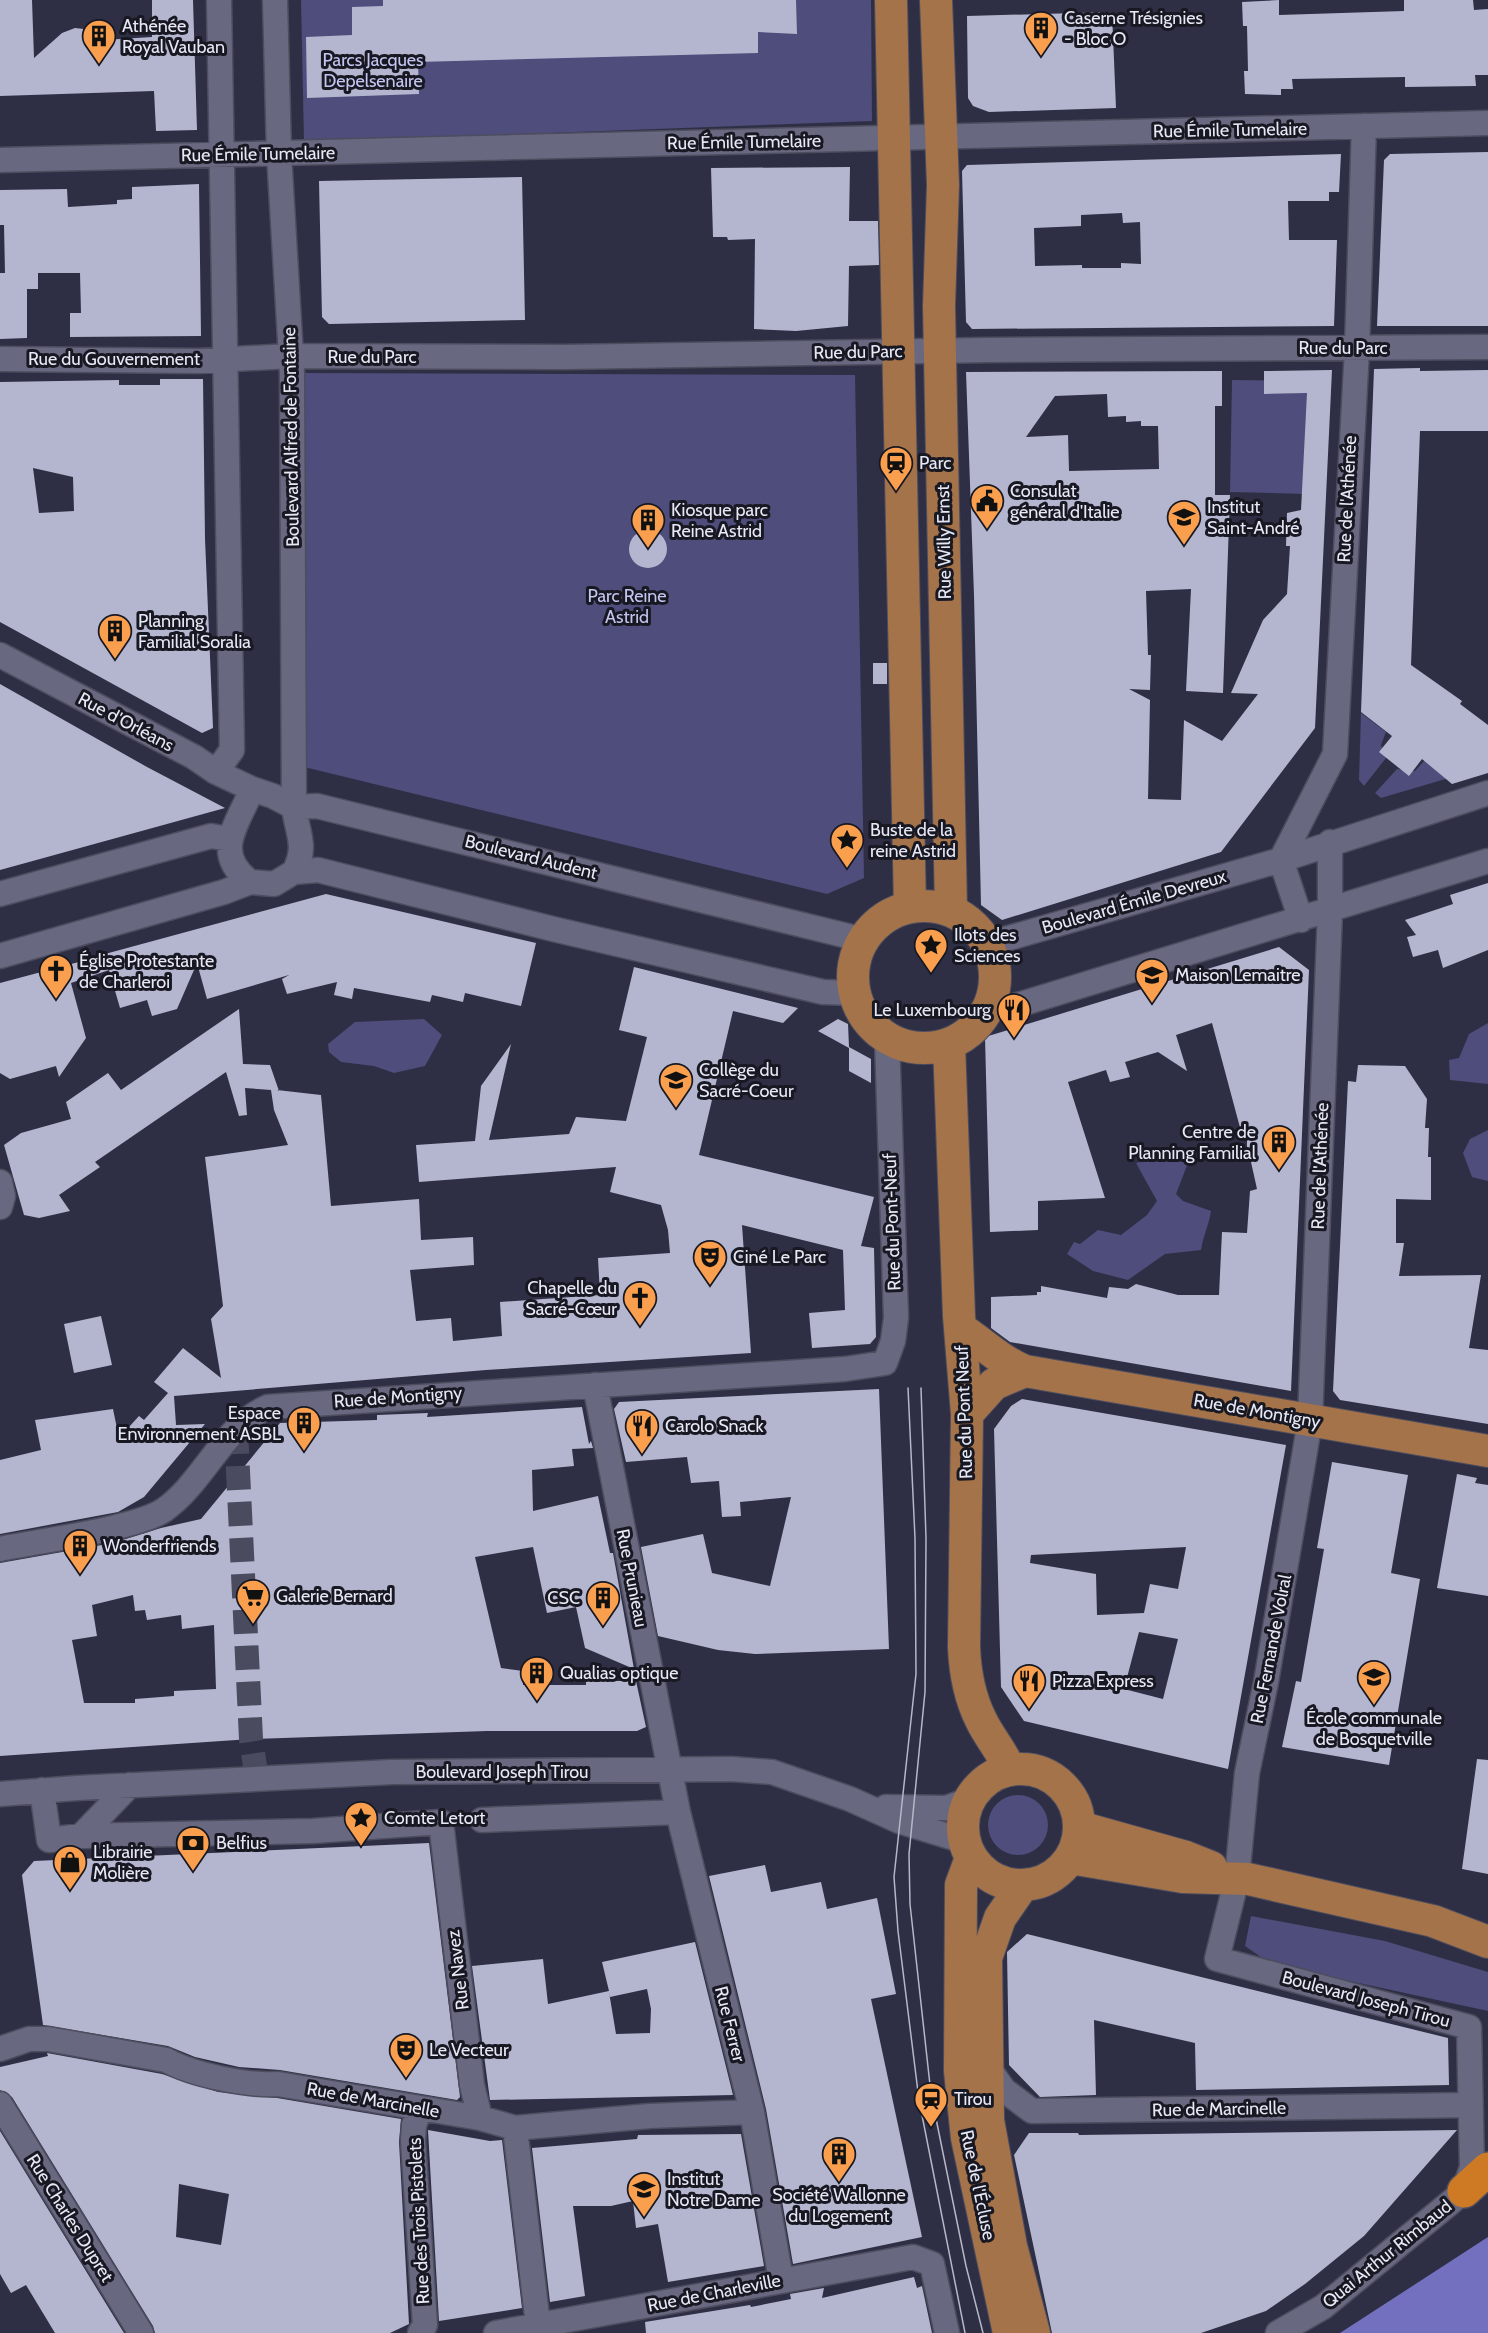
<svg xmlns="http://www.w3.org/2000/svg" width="1488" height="2333" viewBox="0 0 1488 2333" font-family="Cabin,sans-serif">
	<rect width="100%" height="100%" fill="#2e2f44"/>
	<path fill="#4e4d7b" d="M301,0H871L872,121L304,142Z
		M300,373L855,375L864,878L827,894L304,767Z
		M1232,380L1308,381L1306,494L1230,492Z
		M1361,713L1386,732L1381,745L1386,758L1364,786L1359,780Z
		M1425,760L1449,778L1381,798L1375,793L1397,769L1415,771Z
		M424,1019L442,1035L425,1066L394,1073L374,1066L341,1062L329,1052L328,1044L355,1022Z
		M1488,1023V1084L1450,1080L1449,1060L1459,1058L1469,1034Z
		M1488,1130V1181L1472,1177L1463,1153L1470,1139Z
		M1171,1154L1188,1163L1176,1194L1183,1201L1211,1211C1209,1225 1203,1236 1201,1250L1165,1254L1128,1280L1093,1271L1067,1254L1074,1242L1080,1244L1098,1230L1121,1235L1147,1215L1157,1201L1136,1163Z
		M988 1825a30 30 0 1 1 60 0a30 30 0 1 1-60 0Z
		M1251,1916L1385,1941L1488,1972V2011L1271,1964L1245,1946Z"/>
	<path fill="#7371bf" d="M1488,2237V2333H1340Z"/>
	<path fill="#b4b6d0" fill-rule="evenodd" d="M0,0H32L34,58L62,33L75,28L93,30L104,40L152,37V0H193L197,130L156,131L154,91L0,96Z
		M383,0H796L797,34L758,32V53L418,62L419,94L307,98L306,37L352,35V7L383,6Z
		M1279,0V15L1404,11V0H1473L1474,10L1488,9V75H1475L1476,86L1405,87V77L1292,79L1293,89H1281V95L1245,94L1244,71H1248L1247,26H1243L1242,2Z
		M1112,12L1116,108L989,112L973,106L968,98L967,16Z
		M1488,152V326H1377L1384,160L1390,154Z
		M1341,154L1339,192H1329V201H1288L1289,240H1337L1334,326L972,329L966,322L962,171L967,165ZM1122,213L1123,223L1140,222L1141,264L1121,263V268H1082V265L1035,266L1034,228L1081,226V215Z
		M850,167L849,221H878L879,265L849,266L848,326L796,331L754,329L755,239L728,240L727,237H713L711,168Z
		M522,177L525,320L329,324L322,317L319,181Z
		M199,184L201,336L70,337V313H81L80,273H38V289H27V338L0,339V273H5L4,225H0V190L67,189L68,207L117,204V200L132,199V187Z
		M1420,368V371L1488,370V431H1420L1411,665L1462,701L1460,704L1488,725V773L1452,784L1422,759L1409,776L1379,752L1392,736L1361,712L1374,369Z
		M1332,370L1315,728L1221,852L1002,920L981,905L974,595L966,372L1222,371V406H1215V495H1230L1223,693L1186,691L1191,589L1146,591L1148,655H1151L1150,690L1129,689L1150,700L1148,799L1181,800L1184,720L1222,741L1258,694L1231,693L1263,620L1287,594L1290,546H1286L1287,513L1301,510L1307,393L1264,394V371ZM1107,394L1108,417L1126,416V422L1141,421V426H1158L1159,469L1069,471L1068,435L1026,437L1055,396Z
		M160,379H203L205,539L213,728L202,733L0,622V382L119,380V385H160ZM33,468L73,477L74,511L39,513Z
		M629 549a19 19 0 1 1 38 0a19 19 0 1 1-38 0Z
		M873,663H887V684H873Z
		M0,684L147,767L225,808L0,870Z
		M1488,883V950L1443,968L1438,950L1413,957L1407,937L1416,935L1405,920L1453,904L1450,895Z
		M326,894L536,943L521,1006L465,993L463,1002L432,995L430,1002L354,988L352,999L334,995L337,982L287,994L282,979L289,975L207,999L197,963L177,1009L152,1016L147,1000L120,1008L109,970L71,983L86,1038L59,1077L56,1066L10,1079L0,1073V983L105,955L106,958L105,954Z
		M1279,947L1309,970L1291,1391L1010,1342L991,1328V1297L1037,1295V1292H1041V1286L1107,1298L1109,1287L1128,1289L1136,1284L1178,1295H1219L1222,1232L1247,1233L1250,1191L1257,1189L1249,1153L1247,1152V1135H1242L1212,1023L1176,1035L1187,1071L1158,1052L1125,1062L1130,1077L1110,1082L1106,1070L1068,1082L1105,1198L1038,1201V1230L990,1232L985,1037Z
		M634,967L798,1008L783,1023L733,1011L699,1155L874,1197L861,1246L874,1248L876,1337L870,1344L812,1348L809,1313L845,1310L843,1250L742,1225L751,1353L486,1370L174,1396L176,1425L205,1424L144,1497L118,1512L0,1534V1460L41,1450L35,1420L113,1409L119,1438L139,1416L144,1420L168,1393L154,1382L183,1348L221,1378L211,1319L223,1306L205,1157L288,1145L274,1110L271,1090L245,1088L247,1115L239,1116L226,1072L95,1162L100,1167L59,1195L70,1211L39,1218L24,1215L4,1145L21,1133L71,1119L66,1102L108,1073L121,1090L239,1009L243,1064L270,1065L279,1091L277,1090L321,1095L331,1206L419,1199L421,1240L473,1237L474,1265L410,1270L416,1321L451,1318L453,1341L502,1336L500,1302L600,1295L598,1258L670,1253L668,1230L661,1205L610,1192L616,1167L419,1182L416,1145L475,1141L481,1086L511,1044L489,1140L569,1134L576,1117L626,1121L647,1037L619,1030Z
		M838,1019L848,1024L849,1047L871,1059V1083L849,1071V1048L818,1031Z
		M1358,1065L1405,1066L1427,1099L1425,1128H1429L1428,1157H1431V1200L1396,1199V1243H1404L1399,1276L1481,1275L1469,1348L1488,1350V1424L1340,1400L1333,1391L1348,1081L1356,1082Z
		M101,1316L112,1365L74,1373L64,1324Z
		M879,1389L889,1649L755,1654L718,1650L658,1636L641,1547L703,1534L712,1573L770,1586L791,1497L740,1502L741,1516L722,1517L719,1481L691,1483L687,1457L626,1462L614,1409L619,1402Z
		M1022,1399L1286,1445L1228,1769L1024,1721L1001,1687L994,1429L1011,1406ZM1186,1547L1178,1589L1150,1584L1144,1613L1097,1615L1096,1574L1030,1563L1031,1555ZM1139,1632L1178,1639L1163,1699L1124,1689Z
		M582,1407L589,1444L591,1441L593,1448L572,1449L574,1466L532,1470L533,1511L598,1496L610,1553H613L634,1669L585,1648L576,1607L547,1613L533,1547L475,1557L501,1668L523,1671V1685H586V1681H636L646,1727L637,1731H487L251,1739L0,1756V1563L113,1543L161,1528L201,1519L280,1423L377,1420V1415L428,1413L427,1417ZM133,1595L135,1611L145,1610L147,1620L181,1615L182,1629L214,1625L216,1689L174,1691V1696L135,1699V1703H84L72,1640L97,1636L92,1605Z
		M1332,1462L1408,1475L1391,1573L1420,1579L1389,1765L1282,1747L1296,1681L1301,1682L1324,1549L1317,1548Z
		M1457,1474L1477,1478L1475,1483L1488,1485V1596L1437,1588Z
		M1477,1759L1488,1760V1874L1462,1869Z
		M429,1843L460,2097L457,2100L280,2070L239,2067L195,2057L168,2046L43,2025L22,1875L34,1861Z
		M765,1865L771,1892L821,1882L827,1909L877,1898L896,1994L871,1999L922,2237L793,2264L766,2109L709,1876Z
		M1027,1934L1448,2038L1449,2085L1196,2090L1195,2043L1094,2020L1096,2095L1040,2097L1009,2065L1007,1952Z
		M695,1942L733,2095L490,2100L472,1966L543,1959L548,2004L609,1991L602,1962ZM647,1989L651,2009L650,2033L616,2034L609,1992L610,1997Z
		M47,2053L162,2074L218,2092L277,2098L401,2119L399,2142L409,2324L390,2333H155L153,2326L12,2097L0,2090V2067L48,2056ZM179,2184L229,2194L221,2245L176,2237Z
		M428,2130L490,2141L502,2140L522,2308L439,2321Z
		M1457,2130L1364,2236L1305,2284L1266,2311L1201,2333H1052L1014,2155L1029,2133H1078L1079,2135Z
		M0,2131L124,2333H55L26,2285L11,2293L0,2274Z
		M741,2134L764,2266L668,2282L658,2224L636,2228L633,2201L611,2206H573L585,2296L550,2302L532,2148L637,2139L638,2135Z
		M914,2277L917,2288L922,2286L932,2333H646L645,2322L750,2305L751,2307L791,2299L790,2294L824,2288L822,2298Z"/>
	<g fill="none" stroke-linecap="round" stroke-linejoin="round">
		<path stroke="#4a4b5f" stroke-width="24" stroke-dasharray="24 12" stroke-linecap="butt" d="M236,1430L251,1739L257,1779"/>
		<g stroke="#4d4d5f" stroke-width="27">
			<path id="minor" d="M275,0L279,154L292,373L294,807C297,834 308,845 294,872
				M0,160L1488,123
				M0,359L198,361L290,356L565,357L988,350L1488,347
				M0,655L194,757L216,772L252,789L273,796L294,807L317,806L864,940
				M216,772L232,750L219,0
				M250,882C211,853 238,824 252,789
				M0,894L211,836L230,839
				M1301,920L1281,860L1335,754L1357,349L1364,126
				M988,944L1281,860L1488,793
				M0,956L224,892L250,882L274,884L294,872L318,870L553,929L823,992L855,993
				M990,1006L1008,1008L1488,861
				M0,1182L3,1196L0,1207
				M595,1385L678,1812L752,2112L781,2280
				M0,1549C38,1541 136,1529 164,1510C204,1482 222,1427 268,1407L845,1369L885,1363L893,1341L896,1318L887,1038
				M42,1790L49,1840L81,1836L313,1831L441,1822L472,2085L480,2118
				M0,1794L77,1788L392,1772L731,1769L772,1772L850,1799L899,1821L964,1841
				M886,1807L946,1808L969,1800
				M482,1820L678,1812
				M81,1836L130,1785
				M0,2049L29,2039H48L166,2060C193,2075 248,2086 278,2084L480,2118L515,2128L650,2116L752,2112
				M987,2066L1004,2090L1032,2111L1470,2105
				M0,2104L141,2333
				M420,2109L414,2125L413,2141L425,2325L420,2333
				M515,2128L538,2325L542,2333
				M496,2333L913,2257L932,2264L947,2333
				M1278,2333L1323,2307L1451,2202L1464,2191L1472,2167L1469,2027L1217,1959L1237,1878L1247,1773L1266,1682L1310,1421L1330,911V842"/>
		</g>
		<g stroke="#4d4d5f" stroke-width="34">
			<path id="major" d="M891,0L910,907
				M936,0L943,185L939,306L951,910
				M853 977a71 71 0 1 1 142 0a71 71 0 1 1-142 0Z
				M949,1044L959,1316L967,1414L964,1647C965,1673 969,1696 981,1720C989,1737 1002,1751 1010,1770
				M961,1329C983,1343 1000,1361 1025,1371
				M967,1414L994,1384L1025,1371L1488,1451
				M963 1827a58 58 0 1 1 116 0a58 58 0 1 1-116 0Z
				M1079,1827L1186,1857L1211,1867
				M971,1858L961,1885L960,2071L967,2138L1009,2333
				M1070,1858L1183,1877L1248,1879L1433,1921L1488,1942
				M1022,1886L1000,1918L986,1958L988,2120L1011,2246L1034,2333"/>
		</g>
		<g stroke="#4d4d5f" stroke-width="36">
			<path id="highway" d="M1464,2191L1488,2169"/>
		</g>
		<use href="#minor" stroke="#686981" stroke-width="24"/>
		<use href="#major" stroke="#a57349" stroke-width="32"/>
		<use href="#highway" stroke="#ce7923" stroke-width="33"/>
		<path stroke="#b6b7c7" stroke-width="1.5" d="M908,1388L915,1538L916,1674L894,1877L898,1931L919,2100L965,2333
			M921,1388L926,1538L925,1692L909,1854L910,1904L931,2094L966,2266L983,2333"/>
	</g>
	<defs>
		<g id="building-pin" transform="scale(1.725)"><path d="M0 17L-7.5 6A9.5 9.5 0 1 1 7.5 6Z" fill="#fa9f4e" stroke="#181822"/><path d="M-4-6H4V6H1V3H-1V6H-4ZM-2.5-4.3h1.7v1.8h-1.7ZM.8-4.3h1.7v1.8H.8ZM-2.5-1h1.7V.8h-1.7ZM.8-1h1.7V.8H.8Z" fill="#111"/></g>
		<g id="station-pin" transform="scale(1.725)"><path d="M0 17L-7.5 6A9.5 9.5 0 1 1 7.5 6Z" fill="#fa9f4e" stroke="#181822"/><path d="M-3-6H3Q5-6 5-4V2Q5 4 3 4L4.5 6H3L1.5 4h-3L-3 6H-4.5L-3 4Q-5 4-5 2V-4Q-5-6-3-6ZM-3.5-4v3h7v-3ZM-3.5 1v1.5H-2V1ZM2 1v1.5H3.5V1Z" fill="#111"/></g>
		<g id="civic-pin" transform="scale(1.725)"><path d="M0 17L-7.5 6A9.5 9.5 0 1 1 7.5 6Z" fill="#fa9f4e" stroke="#181822"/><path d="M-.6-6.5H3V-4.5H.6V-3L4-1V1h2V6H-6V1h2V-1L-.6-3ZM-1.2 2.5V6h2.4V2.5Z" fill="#111"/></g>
		<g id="school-pin" transform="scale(1.725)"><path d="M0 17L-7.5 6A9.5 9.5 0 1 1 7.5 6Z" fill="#fa9f4e" stroke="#181822"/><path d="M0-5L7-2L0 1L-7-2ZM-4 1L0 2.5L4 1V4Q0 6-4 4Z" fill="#111"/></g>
		<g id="sight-pin" transform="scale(1.725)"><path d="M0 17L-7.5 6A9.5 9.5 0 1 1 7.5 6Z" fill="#fa9f4e" stroke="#181822"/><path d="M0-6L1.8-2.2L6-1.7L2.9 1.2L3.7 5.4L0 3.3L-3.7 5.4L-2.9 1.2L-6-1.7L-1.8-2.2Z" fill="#111"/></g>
		<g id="church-pin" transform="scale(1.725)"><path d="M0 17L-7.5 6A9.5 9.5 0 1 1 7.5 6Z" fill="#fa9f4e" stroke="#181822"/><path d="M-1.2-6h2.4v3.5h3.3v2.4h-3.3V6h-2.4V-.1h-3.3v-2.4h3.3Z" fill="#111"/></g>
		<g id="university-pin" transform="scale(1.725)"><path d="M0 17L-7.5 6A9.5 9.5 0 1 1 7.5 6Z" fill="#fa9f4e" stroke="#181822"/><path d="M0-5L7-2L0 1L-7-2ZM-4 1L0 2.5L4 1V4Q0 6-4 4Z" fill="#111"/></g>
		<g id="restaurant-pin" transform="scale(1.725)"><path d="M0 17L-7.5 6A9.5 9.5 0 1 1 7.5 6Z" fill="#fa9f4e" stroke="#181822"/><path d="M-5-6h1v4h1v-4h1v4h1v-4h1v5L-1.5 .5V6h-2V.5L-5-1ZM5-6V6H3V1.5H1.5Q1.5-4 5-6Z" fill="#111"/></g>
		<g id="theatre-pin" transform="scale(1.725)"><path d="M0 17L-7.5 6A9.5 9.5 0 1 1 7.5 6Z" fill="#fa9f4e" stroke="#181822"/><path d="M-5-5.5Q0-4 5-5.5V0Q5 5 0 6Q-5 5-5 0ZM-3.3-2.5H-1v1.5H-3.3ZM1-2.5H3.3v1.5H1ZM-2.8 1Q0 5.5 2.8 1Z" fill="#111"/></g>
		<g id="supermarket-pin" transform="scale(1.725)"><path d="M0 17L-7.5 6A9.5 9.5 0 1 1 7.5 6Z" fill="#fa9f4e" stroke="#181822"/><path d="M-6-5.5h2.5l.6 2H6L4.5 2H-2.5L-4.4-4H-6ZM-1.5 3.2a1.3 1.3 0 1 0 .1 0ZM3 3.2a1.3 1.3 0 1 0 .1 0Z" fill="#111"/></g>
		<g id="bank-pin" transform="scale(1.725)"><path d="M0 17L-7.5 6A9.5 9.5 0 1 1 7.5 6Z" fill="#fa9f4e" stroke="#181822"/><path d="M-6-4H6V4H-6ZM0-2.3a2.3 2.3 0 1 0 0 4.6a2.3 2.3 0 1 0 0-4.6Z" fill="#111"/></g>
		<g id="shop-pin" transform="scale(1.725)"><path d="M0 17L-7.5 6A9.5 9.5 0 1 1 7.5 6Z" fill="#fa9f4e" stroke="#181822"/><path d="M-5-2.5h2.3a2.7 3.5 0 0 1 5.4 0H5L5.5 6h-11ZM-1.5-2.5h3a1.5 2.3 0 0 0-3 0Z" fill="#111"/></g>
	</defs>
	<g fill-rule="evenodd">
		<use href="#building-pin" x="1041" y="28"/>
		<use href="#building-pin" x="99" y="36"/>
		<use href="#station-pin" x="896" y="463"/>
		<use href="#civic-pin" x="987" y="501"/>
		<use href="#school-pin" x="1184" y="517"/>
		<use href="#building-pin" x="648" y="520"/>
		<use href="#building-pin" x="115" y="631"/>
		<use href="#sight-pin" x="847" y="840"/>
		<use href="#sight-pin" x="931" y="945"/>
		<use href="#church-pin" x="56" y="971"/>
		<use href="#university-pin" x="1152" y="975"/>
		<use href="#restaurant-pin" x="1014" y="1010"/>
		<use href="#school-pin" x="676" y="1080"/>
		<use href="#building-pin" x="1279" y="1142"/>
		<use href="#theatre-pin" x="710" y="1257"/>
		<use href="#church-pin" x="640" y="1298"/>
		<use href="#building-pin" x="304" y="1423"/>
		<use href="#restaurant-pin" x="642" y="1426"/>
		<use href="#building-pin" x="80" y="1546"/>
		<use href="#supermarket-pin" x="253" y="1596"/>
		<use href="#building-pin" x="603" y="1598"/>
		<use href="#building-pin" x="537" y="1673"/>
		<use href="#school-pin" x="1374" y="1677"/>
		<use href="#restaurant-pin" x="1029" y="1681"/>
		<use href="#sight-pin" x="361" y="1818"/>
		<use href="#bank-pin" x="193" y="1843"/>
		<use href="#shop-pin" x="70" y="1862"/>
		<use href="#theatre-pin" x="406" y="2050"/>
		<use href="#station-pin" x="931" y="2099"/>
		<use href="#building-pin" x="839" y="2154"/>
		<use href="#school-pin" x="644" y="2189"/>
	</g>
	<g text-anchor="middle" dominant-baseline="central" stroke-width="6" stroke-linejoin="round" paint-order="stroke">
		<g font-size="18" fill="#e7e8f6" stroke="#181822" text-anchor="start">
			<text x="1064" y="18">Caserne Trésignies<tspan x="1064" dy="21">- Bloc O</tspan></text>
			<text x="122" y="26">Athénée<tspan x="122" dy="21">Royal Vauban</tspan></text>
			<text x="919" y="463">Parc</text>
			<text x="1010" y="491">Consulat<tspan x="1010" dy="21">général d'Italie</tspan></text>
			<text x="1207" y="507">Institut<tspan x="1207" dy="21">Saint-André</tspan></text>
			<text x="671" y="510">Kiosque parc<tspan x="671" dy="21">Reine Astrid</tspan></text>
			<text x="138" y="621">Planning<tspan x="138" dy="21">Familial Soralia</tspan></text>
			<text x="870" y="830">Buste de la<tspan x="870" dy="21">reine Astrid</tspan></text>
			<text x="954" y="935">Ilots des<tspan x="954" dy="21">Sciences</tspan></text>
			<text x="79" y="961">Église Protestante<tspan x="79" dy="21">de Charleroi</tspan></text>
			<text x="1175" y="975">Maison Lemaitre</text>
			<text x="991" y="1010" text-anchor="end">Le Luxembourg</text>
			<text x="699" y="1070">Collège du<tspan x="699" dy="21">Sacré-Coeur</tspan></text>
			<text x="1256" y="1132" text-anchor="end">Centre de<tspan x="1256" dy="21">Planning Familial</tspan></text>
			<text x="733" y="1257">Ciné Le Parc</text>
			<text x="617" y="1288" text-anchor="end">Chapelle du<tspan x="617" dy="21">Sacré-Cœur</tspan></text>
			<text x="281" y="1413" text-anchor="end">Espace<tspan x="281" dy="21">Environnement ASBL</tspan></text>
			<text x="665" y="1426">Carolo Snack</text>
			<text x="103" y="1546">Wonderfriends</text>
			<text x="276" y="1596">Galerie Bernard</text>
			<text x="580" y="1598" text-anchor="end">CSC</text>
			<text x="560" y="1673">Qualias optique</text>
			<text x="1052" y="1681">Pizza Express</text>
			<text x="1374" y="1718" text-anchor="middle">École communale<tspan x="1374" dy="21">de Bosquetville</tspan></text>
			<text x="384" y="1818">Comte Letort</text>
			<text x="216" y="1843">Belfius</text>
			<text x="93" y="1852">Librairie<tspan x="93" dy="21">Molière</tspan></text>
			<text x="429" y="2050">Le Vecteur</text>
			<text x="954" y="2099">Tirou</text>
			<text x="667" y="2179">Institut<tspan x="667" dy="21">Notre Dame</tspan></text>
			<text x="839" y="2195" text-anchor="middle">Société Wallonne<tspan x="839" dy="21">du Logement</tspan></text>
		</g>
		<g font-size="18" fill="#c4c5f0" stroke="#181822">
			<text x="373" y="60">Parcs Jacques<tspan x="373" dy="21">Depelsenaire</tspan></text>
			<text x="627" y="596">Parc Reine<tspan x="627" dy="21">Astrid</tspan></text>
		</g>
		<g font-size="18" fill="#e7e8f6" stroke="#181822">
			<text transform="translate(1230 130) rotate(-1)">Rue Émile Tumelaire</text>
			<text transform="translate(744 142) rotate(-1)">Rue Émile Tumelaire</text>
			<text transform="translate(258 154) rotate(-1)">Rue Émile Tumelaire</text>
			<text x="1343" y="348">Rue du Parc</text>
			<text transform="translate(858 352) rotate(-1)">Rue du Parc</text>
			<text x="372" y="357">Rue du Parc</text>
			<text x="114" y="359">Rue du Gouvernement</text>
			<text transform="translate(291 437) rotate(-91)">Boulevard Alfred de Fontaine</text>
			<text transform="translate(1347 499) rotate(-87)">Rue de l'Athénée</text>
			<text transform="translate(944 542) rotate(-91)">Rue Willy Ernst</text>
			<text transform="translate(126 722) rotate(28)">Rue d'Orléans</text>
			<text transform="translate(531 857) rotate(14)">Boulevard Audent</text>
			<text transform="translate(1134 902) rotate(-16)">Boulevard Émile Devreux</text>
			<text transform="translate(1320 1166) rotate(-88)">Rue de l'Athénée</text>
			<text transform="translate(892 1222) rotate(-92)">Rue du Pont-Neuf</text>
			<text transform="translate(398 1397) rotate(-4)">Rue de Montigny</text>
			<text transform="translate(1257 1411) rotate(10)">Rue de Montigny</text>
			<text transform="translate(964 1412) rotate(-92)">Rue du Pont Neuf</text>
			<text transform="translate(632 1578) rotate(79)">Rue Prunieau</text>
			<text transform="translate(1271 1649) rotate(-79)">Rue Fernande Volral</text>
			<text x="502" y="1772">Boulevard Joseph Tirou</text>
			<text transform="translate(458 1970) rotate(-97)">Rue Navez</text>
			<text transform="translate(1366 1999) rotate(15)">Boulevard Joseph Tirou</text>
			<text transform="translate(730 2024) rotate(76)">Rue Ferrer</text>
			<text transform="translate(373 2100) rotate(10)">Rue de Marcinelle</text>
			<text transform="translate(1219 2109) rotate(-1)">Rue de Marcinelle</text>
			<text transform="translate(978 2185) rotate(78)">Rue de l'Écluse</text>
			<text transform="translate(70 2218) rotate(58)">Rue Charles Dupret</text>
			<text transform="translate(419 2221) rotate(-93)">Rue des Trois Pistolets</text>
			<text transform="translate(1387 2254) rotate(-39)">Quai Arthur Rimbaud</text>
			<text transform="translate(714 2293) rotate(-11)">Rue de Charleville</text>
		</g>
	</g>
</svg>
